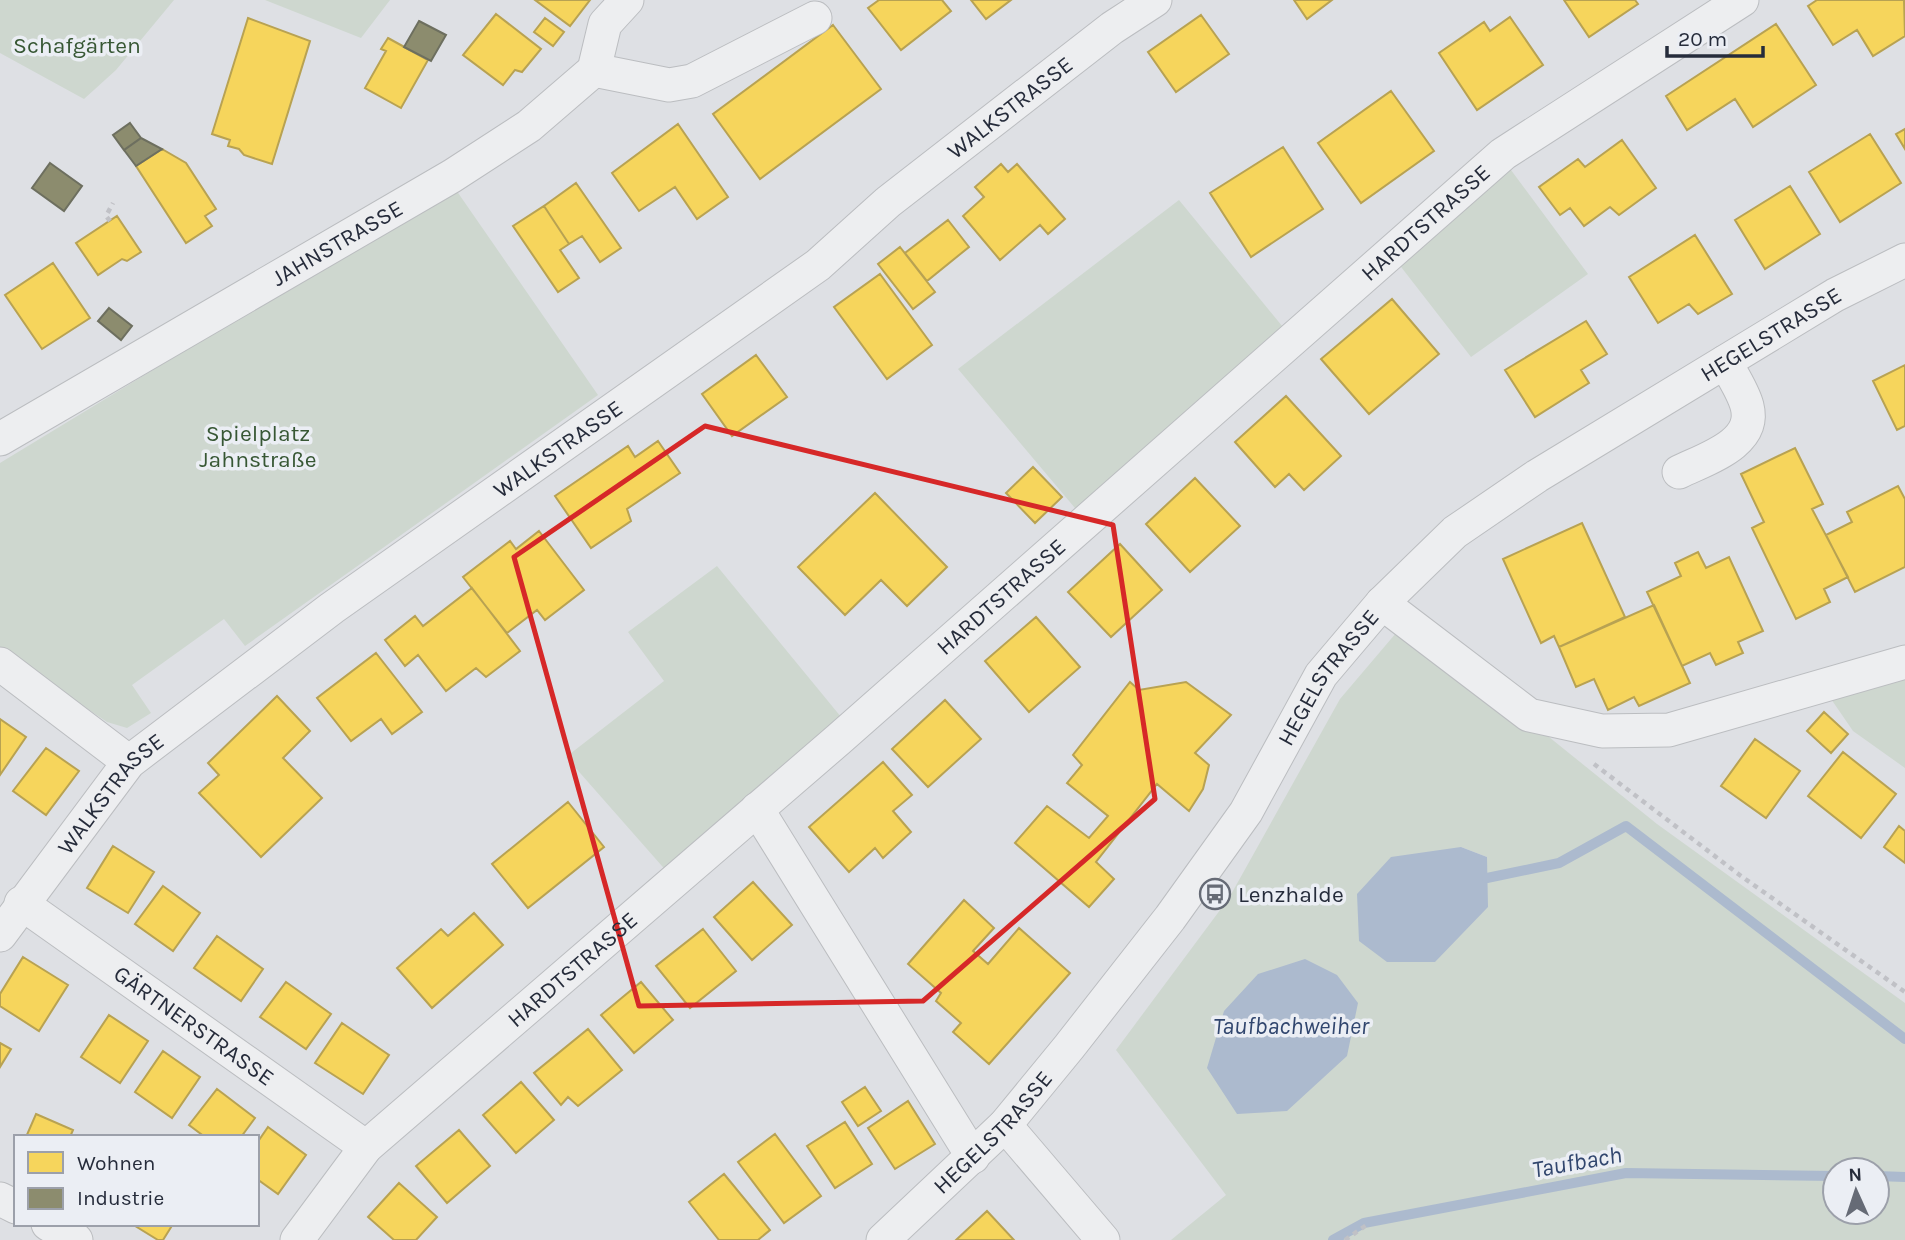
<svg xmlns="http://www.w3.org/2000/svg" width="1905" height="1240" viewBox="0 0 1905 1240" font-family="Karla,sans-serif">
	<rect width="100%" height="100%" fill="#dee0e4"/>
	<path fill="#ced7cf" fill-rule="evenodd" d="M0,0H174L116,70L84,99L0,53Z
		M265,0H390L361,38Z
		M1508,166L1588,274L1471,357L1398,263Z
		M454,187L598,395L245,646L224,619L132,685L151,713L127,728L107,722L0,650V463Z
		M1179,200L1287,332L1080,514L958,369Z
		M717,566L846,723L669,874L566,757L664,681L628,632Z
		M1402,626L1549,737L1657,824L1905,1003V1240H1171L1226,1195L1116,1050L1229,898L1340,699ZM1461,847L1487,857V907ZM1835,1170H1877V1212H1835Z
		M1905,672V768L1853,731L1829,696Z"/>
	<path fill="#acbace" d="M1461,847L1487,857L1488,907L1435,962H1387L1359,941L1357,894L1391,857Z
		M1305,959L1337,975L1358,1003L1347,1056L1287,1111L1237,1114L1207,1068L1224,1011L1258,974Z"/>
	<path fill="#f6d55c" stroke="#b8a252" stroke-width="2" d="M535,0H590L570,26Z
		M879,0H942L951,11L901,50L868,8Z
		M971,0H1011L986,19Z
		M1294,0H1332L1307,19Z
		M1564,0H1635L1638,4L1589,37Z
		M1817,0H1904L1905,36L1873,56L1857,30L1833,45L1808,6Z
		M496,14L541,49L522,72L515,70L503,85L463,55Z
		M1201,15L1229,54L1176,92L1148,52Z
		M1510,17L1543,65L1477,110L1439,53L1484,22L1490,31Z
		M248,18L310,41L272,164L244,155L239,149L228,146L230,140L212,134Z
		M545,18L564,32L553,46L534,32Z
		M1776,24L1816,85L1753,127L1735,99L1687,130L1666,96Z
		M833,25L881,89L760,179L713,114Z
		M388,38L428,60L401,108L365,88L386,51L381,49Z
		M1391,91L1434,151L1361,203L1318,143Z
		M678,124L728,197L697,219L675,187L639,211L612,173Z
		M1905,129V149L1896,134Z
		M1870,134L1901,183L1840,222L1809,172Z
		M1622,140L1656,188L1619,215L1610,207L1584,226L1570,208L1560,215L1539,187L1578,159L1585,167Z
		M1283,147L1323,209L1251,257L1210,193Z
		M162,149L186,163L216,209L205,216L212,226L186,243L136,166Z
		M1001,164L1008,172L1017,164L1065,219L1048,234L1040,225L1000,260L963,216L984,197L975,187Z
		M576,183L621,248L600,262L582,236L569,244L544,206Z
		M1790,186L1820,234L1765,269L1735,220Z
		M544,206L569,244L560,250L579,278L558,292L513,226Z
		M117,216L141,252L127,261L122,259L98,275L76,243Z
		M948,220L969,247L927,281L905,253Z
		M1695,235L1732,294L1698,314L1689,304L1658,323L1629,277Z
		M900,247L935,292L913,309L878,264Z
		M53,263L90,318L42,349L5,295Z
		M880,274L932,345L887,379L834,307Z
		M1392,299L1439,354L1369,414L1321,359Z
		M1586,321L1607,354L1581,370L1589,383L1535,417L1505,370Z
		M756,355L787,397L732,436L702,394Z
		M1905,365V426L1897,430L1873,381Z
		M1286,396L1341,456L1304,490L1289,474L1275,487L1235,442Z
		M658,441L680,473L627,509L631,521L591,548L555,496L628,446L635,457Z
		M1795,448L1823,504L1812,509L1848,577L1824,589L1830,602L1796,619L1752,528L1764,522L1741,474Z
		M1033,467L1062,497L1035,523L1006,493Z
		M1195,478L1240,526L1190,572L1146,524Z
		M1898,486L1905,499V567L1855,592L1826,535L1852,522L1847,512Z
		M875,493L947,567L907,606L881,580L845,615L798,567Z
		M1582,523L1625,617L1559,647L1554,636L1541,643L1503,559Z
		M539,531L584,590L545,620L537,610L507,633L463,577L510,541L516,549Z
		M1120,544L1162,590L1111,637L1068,592Z
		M1698,552L1706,568L1729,557L1763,631L1738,642L1743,653L1716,665L1710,653L1682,666L1647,592L1681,576L1675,563Z
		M472,588L520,651L486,677L476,668L446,691L418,655L405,666L385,640L415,616L423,626Z
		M1654,605L1690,683L1639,706L1634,697L1608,710L1594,679L1576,687L1559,647Z
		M1036,617L1080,667L1029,712L985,661Z
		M376,653L422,712L392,734L381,719L351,741L317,698Z
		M1130,682L1139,690L1186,682L1231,715L1195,753L1209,765L1203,789L1189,811L1157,784L1096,862L1114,879L1089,907L1015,843L1047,806L1089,838L1108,816L1067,783L1082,765L1073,755Z
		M277,696L310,731L283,758L322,798L261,857L199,793L219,775L208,763Z
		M945,700L981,739L928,787L892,749Z
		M1824,712L1848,734L1831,753L1807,731Z
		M0,719L26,737L0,775Z
		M1755,739L1800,771L1766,818L1721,786Z
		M46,748L79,771L46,815L13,791Z
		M1843,752L1896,794L1861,838L1808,796Z
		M883,762L912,795L893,811L911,832L883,858L875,848L849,872L809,827Z
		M568,802L604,847L528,908L492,864Z
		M1899,826L1905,831V863L1884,847Z
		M113,846L154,872L128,913L87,888Z
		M753,882L792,925L752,960L714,917Z
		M163,886L200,913L173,951L135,924Z
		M964,900L994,928L973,951L988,964L1019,928L1070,973L989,1064L953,1032L961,1023L936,1001L941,993L908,964Z
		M474,913L503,945L432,1008L397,968L441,929L448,936Z
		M703,929L736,971L690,1008L656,966Z
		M217,936L263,969L241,1001L194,968Z
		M23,957L68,985L39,1031L0,1006V994Z
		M286,982L331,1014L306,1049L260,1017Z
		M641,982L673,1020L634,1053L601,1015Z
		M109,1015L148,1041L120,1083L81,1057Z
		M342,1023L389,1055L363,1094L315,1063Z
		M588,1029L622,1070L578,1106L568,1097L561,1105L534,1073Z
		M0,1043L11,1049L0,1067Z
		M163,1051L200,1077L172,1118L135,1092Z
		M521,1082L554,1120L516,1153L483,1115Z
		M865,1087L881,1111L858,1126L842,1102Z
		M217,1089L255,1118L241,1137H205L189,1125Z
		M908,1101L935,1144L895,1169L868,1128Z
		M36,1114L73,1130L70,1137H26Z
		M845,1122L872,1164L835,1188L807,1146Z
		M268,1127L306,1155L278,1194L257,1179V1143Z
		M459,1130L490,1166L447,1203L416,1166Z
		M775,1134L821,1196L784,1223L738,1162Z
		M724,1174L770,1230L758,1240H719L689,1202Z
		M399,1183L437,1217L416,1240H394L368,1217Z
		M987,1211L1014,1240H956Z
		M132,1224H173L163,1240H158Z"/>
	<path fill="#8c8c6e" stroke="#6d6f5f" stroke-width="2" d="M419,21L446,35L431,61L404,47Z
		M130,123L141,138L124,150L113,135Z
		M141,138L162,149L136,166L124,150Z
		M50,163L82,186L64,211L32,188Z
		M109,308L132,326L121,340L98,321Z"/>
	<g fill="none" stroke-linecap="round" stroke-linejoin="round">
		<path stroke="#acbace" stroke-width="10" d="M1487,878L1559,863L1626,826L1905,1039
			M1877,1176L1905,1177
			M1333,1240L1364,1223L1626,1173L1835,1176"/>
		<g stroke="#bbbdc0" stroke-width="35">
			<g id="minor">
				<path d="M594,70L669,85L692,81L815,18"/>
				<path id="s1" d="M0,439L452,176L529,126L594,70L605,24L627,0"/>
				<path d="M1679,472C1705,459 1757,444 1747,406C1743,391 1732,375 1725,362"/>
				<path d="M1382,603L1529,715L1602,731L1669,730L1905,662"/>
				<path d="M0,664L129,762"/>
				<path d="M757,809L973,1157"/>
				<path id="s2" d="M21,903L366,1147"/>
				<path id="s3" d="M0,935L129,762L332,608L818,265L888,202L1112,28L1155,0"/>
				<path d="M1005,1125L1103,1240"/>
				<path d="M0,1199L16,1207"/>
				<path d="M48,1224L76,1240"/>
				<path id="s4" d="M297,1240L366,1147L839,739L1503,154L1742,0"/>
				<path id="s5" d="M883,1240L1005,1125L1069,1047L1170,918L1246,812L1321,675L1382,603L1455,532L1537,476L1835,295L1905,260"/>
			</g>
		</g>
		<path stroke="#c0c1c6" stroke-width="4.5" stroke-dasharray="5 5" stroke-linecap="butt" d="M110,221L106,216L113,203
			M1594,764L1741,876L1905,992
			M1345,1240L1368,1224"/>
		<use href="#minor" stroke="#edeef0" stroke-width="33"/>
	</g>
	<path fill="none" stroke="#d62828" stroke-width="5" stroke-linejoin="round" d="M705,426L1113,525L1155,799L923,1001L639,1006L514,557Z"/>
	<defs>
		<g id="bus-ring" transform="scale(1.575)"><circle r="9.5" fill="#ebeef4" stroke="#666b76" stroke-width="1.5"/><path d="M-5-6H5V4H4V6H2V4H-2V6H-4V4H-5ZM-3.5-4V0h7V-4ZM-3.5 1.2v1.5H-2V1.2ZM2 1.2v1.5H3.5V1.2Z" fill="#666b76"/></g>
	</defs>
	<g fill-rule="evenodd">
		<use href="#bus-ring" x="1215" y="894"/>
	</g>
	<g text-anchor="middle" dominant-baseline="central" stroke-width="7" stroke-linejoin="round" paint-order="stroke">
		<g font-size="23" fill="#375734" stroke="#ebeef4">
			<text x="77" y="45">Schafgärten</text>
			<text x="258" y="433">Spielplatz<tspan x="258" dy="26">Jahnstraße</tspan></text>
		</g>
		<g font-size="23" fill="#262c3b" stroke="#ebeef4">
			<text stroke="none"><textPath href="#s3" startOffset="1314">WALKSTRASSE</textPath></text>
			<text stroke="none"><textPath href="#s4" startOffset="1522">HARDTSTRASSE</textPath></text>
			<text stroke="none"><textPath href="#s1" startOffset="390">JAHNSTRASSE</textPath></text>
			<text stroke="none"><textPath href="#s5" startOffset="1288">HEGELSTRASSE</textPath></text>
			<text stroke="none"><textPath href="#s3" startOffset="747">WALKSTRASSE</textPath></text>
			<text stroke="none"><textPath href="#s4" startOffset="956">HARDTSTRASSE</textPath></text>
			<text stroke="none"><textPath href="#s5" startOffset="721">HEGELSTRASSE</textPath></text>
			<text stroke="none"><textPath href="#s3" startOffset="180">WALKSTRASSE</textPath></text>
			<text stroke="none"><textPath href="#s4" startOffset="388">HARDTSTRASSE</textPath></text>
			<text stroke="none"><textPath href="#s2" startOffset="212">GÄRTNERSTRASSE</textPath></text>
			<text stroke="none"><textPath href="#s5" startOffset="154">HEGELSTRASSE</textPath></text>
		</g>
		<g font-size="23" fill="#262c3b" stroke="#ebeef4" text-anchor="start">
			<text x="1238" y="894">Lenzhalde</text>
		</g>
		<g font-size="24" font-style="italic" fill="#31466e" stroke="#ebeef4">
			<text x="1291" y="1026">Taufbachweiher</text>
			<text transform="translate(1577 1162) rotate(-10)">Taufbach</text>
		</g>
	</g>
	<rect x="14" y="1135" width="245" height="91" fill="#ebeef4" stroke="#9ca0aa" stroke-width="2"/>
	<rect x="28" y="1152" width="35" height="21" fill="#f6d55c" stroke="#9ca0aa" stroke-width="2"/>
	<text x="77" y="1170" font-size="21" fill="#262c3b">Wohnen</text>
	<rect x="28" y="1188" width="35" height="21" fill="#8c8c6e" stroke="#9ca0aa" stroke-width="2"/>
	<text x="77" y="1205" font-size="21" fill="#262c3b">Industrie</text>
	<g transform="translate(1856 1191) rotate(357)"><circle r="33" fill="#ebeef4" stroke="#9ca0aa" stroke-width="2"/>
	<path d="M0-5L12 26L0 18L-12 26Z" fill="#666b76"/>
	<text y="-10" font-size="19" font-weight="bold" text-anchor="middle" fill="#262c3b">N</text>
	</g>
	<path d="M1667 46v10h96v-10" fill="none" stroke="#262c3b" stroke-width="3.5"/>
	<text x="1678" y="46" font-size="21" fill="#262c3b" stroke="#ebeef4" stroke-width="5" paint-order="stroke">20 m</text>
</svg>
